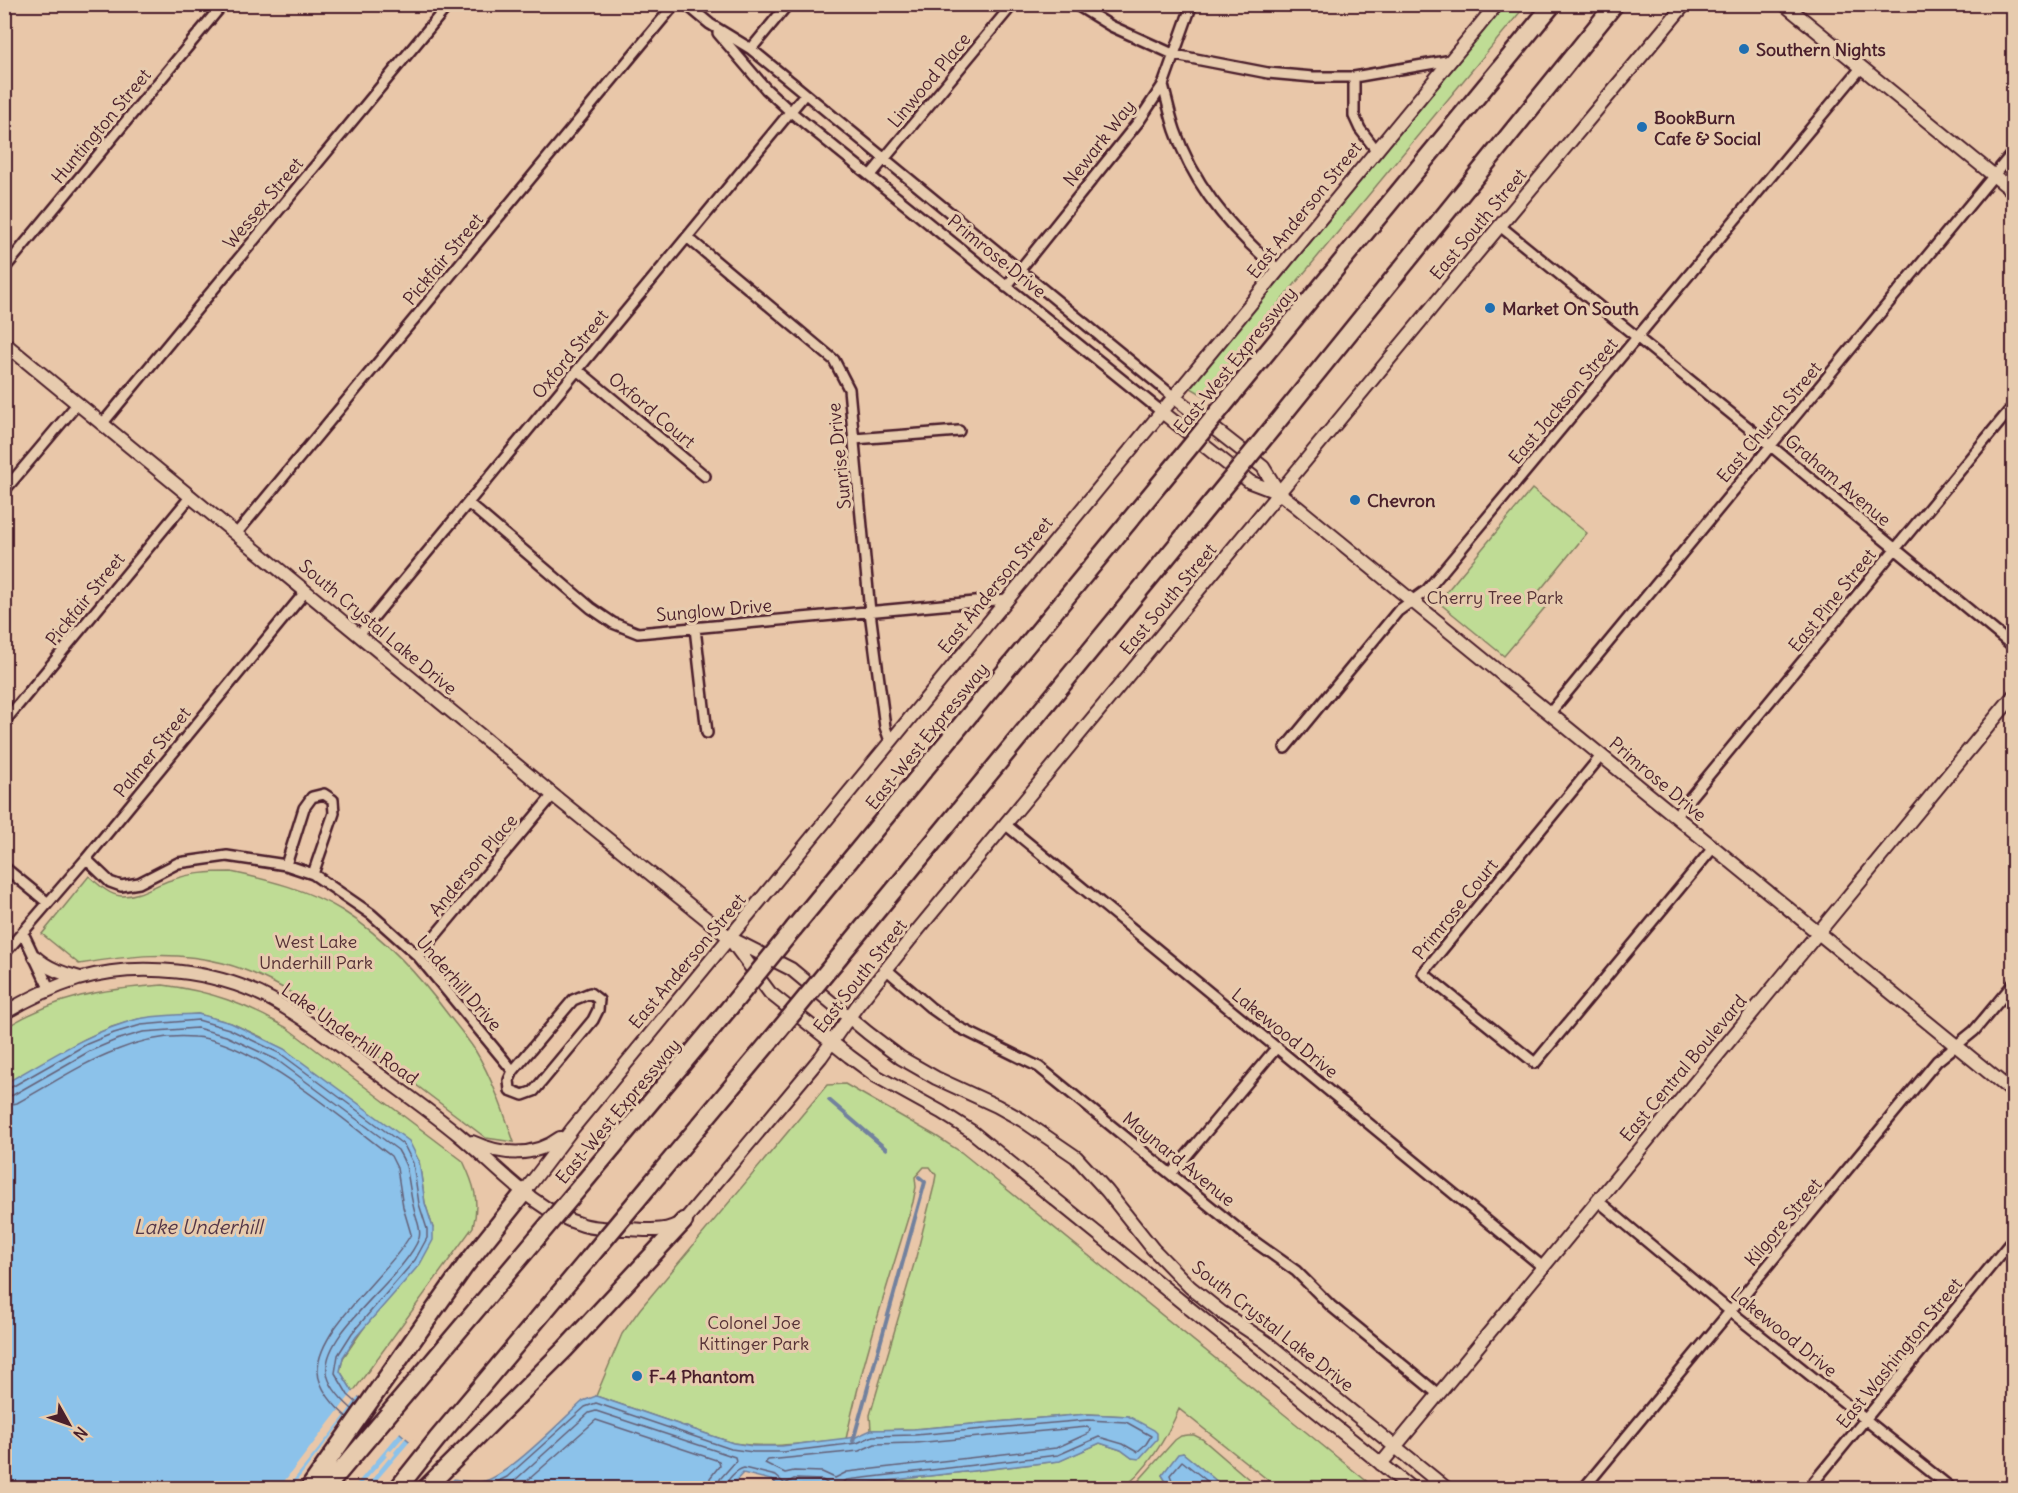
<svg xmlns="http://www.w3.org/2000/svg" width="2018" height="1493" viewBox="0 0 2018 1493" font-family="Delius,sans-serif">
	<rect width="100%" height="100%" fill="#e9c7a9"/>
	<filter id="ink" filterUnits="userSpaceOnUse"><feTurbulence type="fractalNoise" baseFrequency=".0167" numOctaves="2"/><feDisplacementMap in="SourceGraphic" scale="12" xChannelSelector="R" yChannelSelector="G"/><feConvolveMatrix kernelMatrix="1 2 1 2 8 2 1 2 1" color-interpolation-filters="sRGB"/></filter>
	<g filter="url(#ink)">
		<path fill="#bfdc95" stroke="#847e60" stroke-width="1.5" d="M1506,4L1526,5L1203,395L1191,388Z
			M1532,489L1587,533L1536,595L1547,605L1504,656L1438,602Z
			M231,872C270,880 309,890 343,911C386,938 420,977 450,1017C458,1027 467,1038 475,1050C492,1078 503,1110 514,1142L486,1138C448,1109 409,1080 370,1050C323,1014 282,979 223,963C175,950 127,956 79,964L42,934L89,876C98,884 109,895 121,896C139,897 154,885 171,880C191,873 210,872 231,872Z
			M163,985C210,991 246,1004 287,1028L463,1161C474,1184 480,1201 473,1227L353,1392L340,1371L343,1358L433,1228L425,1203L419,1161L261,1037L231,1023L198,1014L139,1019L112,1027L85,1039L5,1084V1028C57,996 102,989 163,985Z
			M845,1084L936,1136L961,1152L1375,1488H1278L1179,1409C1168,1435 1146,1473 1122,1488H998L994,1487L993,1488H791L794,1485L842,1486L1059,1461L1100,1443L1121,1450L1132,1458L1139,1423L1128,1416L1088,1414L914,1429L871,1430L870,1415L916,1257L934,1186L936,1175L930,1167H924L915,1177L916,1187L913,1202C889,1280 863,1359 846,1439C808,1443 771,1449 733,1443L596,1396L622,1334L640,1309L827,1085Z
			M1188,1435H1194L1202,1439L1259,1488H1225L1183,1453L1178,1455L1162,1475L1170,1488H1132L1175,1440L1181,1436Z"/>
		<path fill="#8cc2ea" stroke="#72819e" stroke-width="1.5" d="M198,1014L231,1023L284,1049L409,1141L419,1161L425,1203L433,1228V1240L420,1264L356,1337L343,1357L340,1371L353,1392L453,1479C465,1481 474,1484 485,1481C511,1473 561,1421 583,1401L596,1396L733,1443L753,1446H782L856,1437L871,1430L914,1429L1088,1414L1128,1416L1154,1430L1157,1433V1439L1139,1459L1132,1458L1121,1450L1100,1443L1060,1461L842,1486L794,1485L791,1488H778L774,1481L743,1473L729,1488H5L4,1084C47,1060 90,1031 138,1019C158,1015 178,1015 198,1014Z
			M1183,1453L1225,1488H1170L1162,1475L1178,1454Z"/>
		<path fill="#e9c7a9" d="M355,1389L360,1394L343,1418L287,1488H279Z
			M362,1396L402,1430L353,1488H291Z
			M406,1434L408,1435L394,1452L395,1454L391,1459L389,1458L365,1488H362L360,1486L387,1456L385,1455L389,1450L391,1451Z
			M412,1439L456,1476L444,1488H370Z"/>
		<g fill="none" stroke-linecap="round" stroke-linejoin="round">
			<path stroke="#646077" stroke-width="1.5" d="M4,1089L10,1088L87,1044L114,1033L141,1025L198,1020L229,1029L281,1054L404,1145L413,1163L419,1204L427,1229V1238L415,1260L352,1333L338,1355L335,1373L348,1395L357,1403
				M4,1097L13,1095L90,1051L116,1040L143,1032L197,1028L226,1036L277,1060L398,1150C401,1155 404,1161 406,1166C410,1184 411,1203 417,1220C419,1226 421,1232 419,1238C404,1278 322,1331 327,1372C328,1386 343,1401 352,1409
				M4,1106L17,1103C50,1085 82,1063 117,1050C141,1040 168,1035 194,1037C250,1039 345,1121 391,1156L397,1168L403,1207L411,1234C389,1274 317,1328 318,1371C318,1388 335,1407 347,1417
				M1087,1427L1090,1429L1089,1433L1056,1448L847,1472L835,1478L822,1472L794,1471L785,1473L765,1463L768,1460L859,1451L875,1444L915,1443Z
				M472,1488L488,1486L507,1477L585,1407L596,1403L731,1449L753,1452H783L857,1443L873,1436L915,1435L1088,1420L1126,1422L1151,1436L1146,1444L1137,1452L1123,1444L1099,1437L1058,1455L847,1480L842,1483L841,1488
				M501,1488L513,1482L589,1413L596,1411L735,1457L736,1461L720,1479L718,1488
				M519,1488L596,1420L719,1461L720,1465L710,1478L709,1488
				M725,1488C726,1480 736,1470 744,1468L776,1476L785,1484L794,1479L822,1480L827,1483L828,1488
				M1175,1488L1170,1475L1182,1461L1216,1488"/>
			<path stroke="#72819e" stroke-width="4" d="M829,1100L886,1149
				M853,1441L925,1182L919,1177"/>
			<g stroke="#4a1f2b" stroke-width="14">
				<path id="street" d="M686,4L710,24L751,49L1174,397
					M1075,4L1111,26L1175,55L1268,73L1313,77H1354L1452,60
					M718,33L766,89L791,112L1162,412
					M751,49L788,4
					M1354,77V116L1360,129L1377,151
					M1163,85C1167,100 1170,115 1175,130C1194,187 1233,232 1279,270
					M870,176L1013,4
					M1500,226L1771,446L2014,647
					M687,237L834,360L849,389L870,612L885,727L890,741
					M4,269L223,4
					M1006,287L1139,121L1163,85L1192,4
					M578,370L705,476
					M103,423L449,4
					M854,439L959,431
					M4,491L78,403
					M468,503L591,608L613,623L638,633L1007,599
					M236,534L675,4
					M695,628L707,733
					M359,635L805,94
					M1550,713L2014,151
					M4,722L191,496
					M1285,748L1398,611L1427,590L1861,68
					M1601,756L1423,973L1535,1063L1713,848
					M1675,816L2014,405
					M1005,824L1544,1268
					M86,859L110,882L121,886L139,883L178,863L227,856L286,865L313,874L371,914L418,956L513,1071
					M286,865L304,808L312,797L324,794L333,800L334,813L313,874
					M4,867L48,903
					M23,933L50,990
					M4,954L86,859L306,591
					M418,956L553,795
					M886,969L931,1008L958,1027L1039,1067L1248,1237L1296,1271L1331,1306L1438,1394
					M590,993L599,1000L598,1010L593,1020L534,1091L523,1095L510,1090L509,1080L513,1071L573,1000Z
					M1171,1174L1277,1047
					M1597,1200L1730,1311L1951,1488
					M1584,1488L1937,1061L1974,1031L2014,983
					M1809,1488L2014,1238"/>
			</g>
			<g stroke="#4a1f2b" stroke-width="16">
				<path id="secondary" d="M1784,4L2014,192
					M4,343L553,795L730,938L791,969L868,1033L901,1058L936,1078L997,1106L1022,1120L1076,1157L1107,1191L1153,1249L1190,1287L1221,1312L1266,1342L1446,1488
					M1174,397L1263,467L1279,493
					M1162,412L1250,482L1279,493L1296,506L2014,1093
					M730,939L770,993L849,1056L876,1076L941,1112L971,1131L1411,1488
					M35,957C48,969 62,973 80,978
					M4,1013C28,999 53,987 78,979C139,961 217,970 272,1000C305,1018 335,1042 365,1064C397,1088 429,1110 459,1135C498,1167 534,1211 583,1225C597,1229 613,1229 628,1229C650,1230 665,1233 684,1221L821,1057L857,1006L912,937L1443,294L1685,4
					M472,1142C501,1155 533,1158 560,1138
					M525,1191L573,1128L1497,4
					M1381,1464L2014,695"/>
			</g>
			<g stroke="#4a1f2b" stroke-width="21">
				<path id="highway" d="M1232,395L1553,4
					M1274,426L1615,4
					M794,928L1171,470
					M835,962L1212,502
					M584,1182L730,1007
					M649,1186L771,1040
					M309,1488L465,1266L525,1191
					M326,1488L536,1239
					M398,1488L437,1439L589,1258
					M426,1488L565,1349L684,1221"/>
			</g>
			<use href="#street" stroke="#e7cbae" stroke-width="9"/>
			<use href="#secondary" stroke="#e7cbae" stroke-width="12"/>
			<use href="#highway" stroke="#e7cbae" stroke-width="16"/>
			<g stroke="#4a1f2b" stroke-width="21" stroke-linecap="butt">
				<path id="highway-bridge" d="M1171,470L1232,395
					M1212,502L1274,426
					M730,1007L794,928
					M771,1040L835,962
					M536,1239L584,1182
					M589,1258L649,1186"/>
			</g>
			<use href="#highway-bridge" stroke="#e7cbae" stroke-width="16"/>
		</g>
	</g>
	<g fill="#1f6fb2" stroke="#e7cbae" stroke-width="2">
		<circle cx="1744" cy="49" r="6"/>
		<circle cx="1642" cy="127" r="6"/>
		<circle cx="1490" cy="308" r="6"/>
		<circle cx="1355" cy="500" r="6"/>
		<circle cx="637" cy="1376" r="6"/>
	</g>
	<g text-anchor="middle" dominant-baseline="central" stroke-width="6" stroke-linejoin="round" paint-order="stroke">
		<g font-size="18" font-weight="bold" fill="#4a1f2b" stroke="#e7cbae" text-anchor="start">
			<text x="1756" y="49">Southern Nights</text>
			<text x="1654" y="117">BookBurn<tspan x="1654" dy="21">Cafe &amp; Social</tspan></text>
			<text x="1502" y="308">Market On South</text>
			<text x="1367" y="500">Chevron</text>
			<text x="649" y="1376">F-4 Phantom</text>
		</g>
		<g font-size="18" fill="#4a1f2b" stroke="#e7cbae">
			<text transform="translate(929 80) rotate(-50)">Linwood Place</text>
			<text transform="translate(101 126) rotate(-50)">Huntington Street</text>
			<text transform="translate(1099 143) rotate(-52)">Newark Way</text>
			<text transform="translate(263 203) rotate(-50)">Wessex Street</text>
			<text transform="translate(1304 210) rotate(-51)">East Anderson Street</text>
			<text transform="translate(1478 224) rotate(-50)">East South Street</text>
			<text transform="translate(997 256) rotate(39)">Primrose Drive</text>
			<text transform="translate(443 259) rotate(-50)">Pickfair Street</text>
			<text transform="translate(570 354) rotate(-51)">Oxford Street</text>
			<text transform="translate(1235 360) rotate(-51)">East-West Expressway</text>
			<text transform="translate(1563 401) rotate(-50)">East Jackson Street</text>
			<text transform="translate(652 410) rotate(40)">Oxford Court</text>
			<text transform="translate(1769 422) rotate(-50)">East Church Street</text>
			<text transform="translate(839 456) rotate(-96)">Sunrise Drive</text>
			<text transform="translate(1838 480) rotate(40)">Graham Avenue</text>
			<text transform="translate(995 585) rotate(-51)">East Anderson Street</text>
			<text transform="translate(85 599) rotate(-51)">Pickfair Street</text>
			<text transform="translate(1168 599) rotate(-50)">East South Street</text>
			<text transform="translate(1832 600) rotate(-51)">East Pine Street</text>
			<text transform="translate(714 610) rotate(-5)">Sunglow Drive</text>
			<text transform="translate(378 627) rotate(40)">South Crystal Lake Drive</text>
			<text transform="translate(927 736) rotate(-51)">East-West Expressway</text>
			<text transform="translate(152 752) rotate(-51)">Palmer Street</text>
			<text transform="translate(1658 779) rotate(40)">Primrose Drive</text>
			<text transform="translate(473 865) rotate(-50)">Anderson Place</text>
			<text transform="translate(1455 909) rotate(-51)">Primrose Court</text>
			<text transform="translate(687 961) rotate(-50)">East Anderson Street</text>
			<text transform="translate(860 976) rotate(-52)">East South Street</text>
			<text transform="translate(459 983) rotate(49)">Underhill Drive</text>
			<text transform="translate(1285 1033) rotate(39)">Lakewood Drive</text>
			<text transform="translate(350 1034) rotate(35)">Lake Underhill Road</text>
			<text transform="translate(1683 1068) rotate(-50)">East Central Boulevard</text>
			<text transform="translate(618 1111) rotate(-50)">East-West Expressway</text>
			<text transform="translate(1179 1159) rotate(39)">Maynard Avenue</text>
			<text transform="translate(1783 1222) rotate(-50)">Kilgore Street</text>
			<text transform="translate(1273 1326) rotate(38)">South Crystal Lake Drive</text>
			<text transform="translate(1784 1332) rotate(39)">Lakewood Drive</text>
			<text transform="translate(1899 1353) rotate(-51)">East Washington Street</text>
		</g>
		<g font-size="18" fill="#563236" stroke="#e7cbae">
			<text x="1495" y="597">Cherry Tree Park</text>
			<text x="316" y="941">West Lake<tspan x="316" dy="21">Underhill Park</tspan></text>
			<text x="754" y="1322">Colonel Joe<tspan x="754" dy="21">Kittinger Park</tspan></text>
		</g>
		<g font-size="20" font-style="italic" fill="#543748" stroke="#e7cbae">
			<text x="198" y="1226">Lake Underhill</text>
		</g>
	</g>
	<rect width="2018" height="1493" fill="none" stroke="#e7cbae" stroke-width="24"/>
	<rect x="12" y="12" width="1994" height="1469" fill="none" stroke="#4a1f2b" stroke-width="2" filter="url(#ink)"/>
	<g transform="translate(69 1424) rotate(130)" stroke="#e7cbae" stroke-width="4.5" paint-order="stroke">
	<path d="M0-4.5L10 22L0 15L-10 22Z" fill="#4a1f2b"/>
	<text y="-9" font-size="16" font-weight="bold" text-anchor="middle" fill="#4a1f2b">N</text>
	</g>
</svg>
